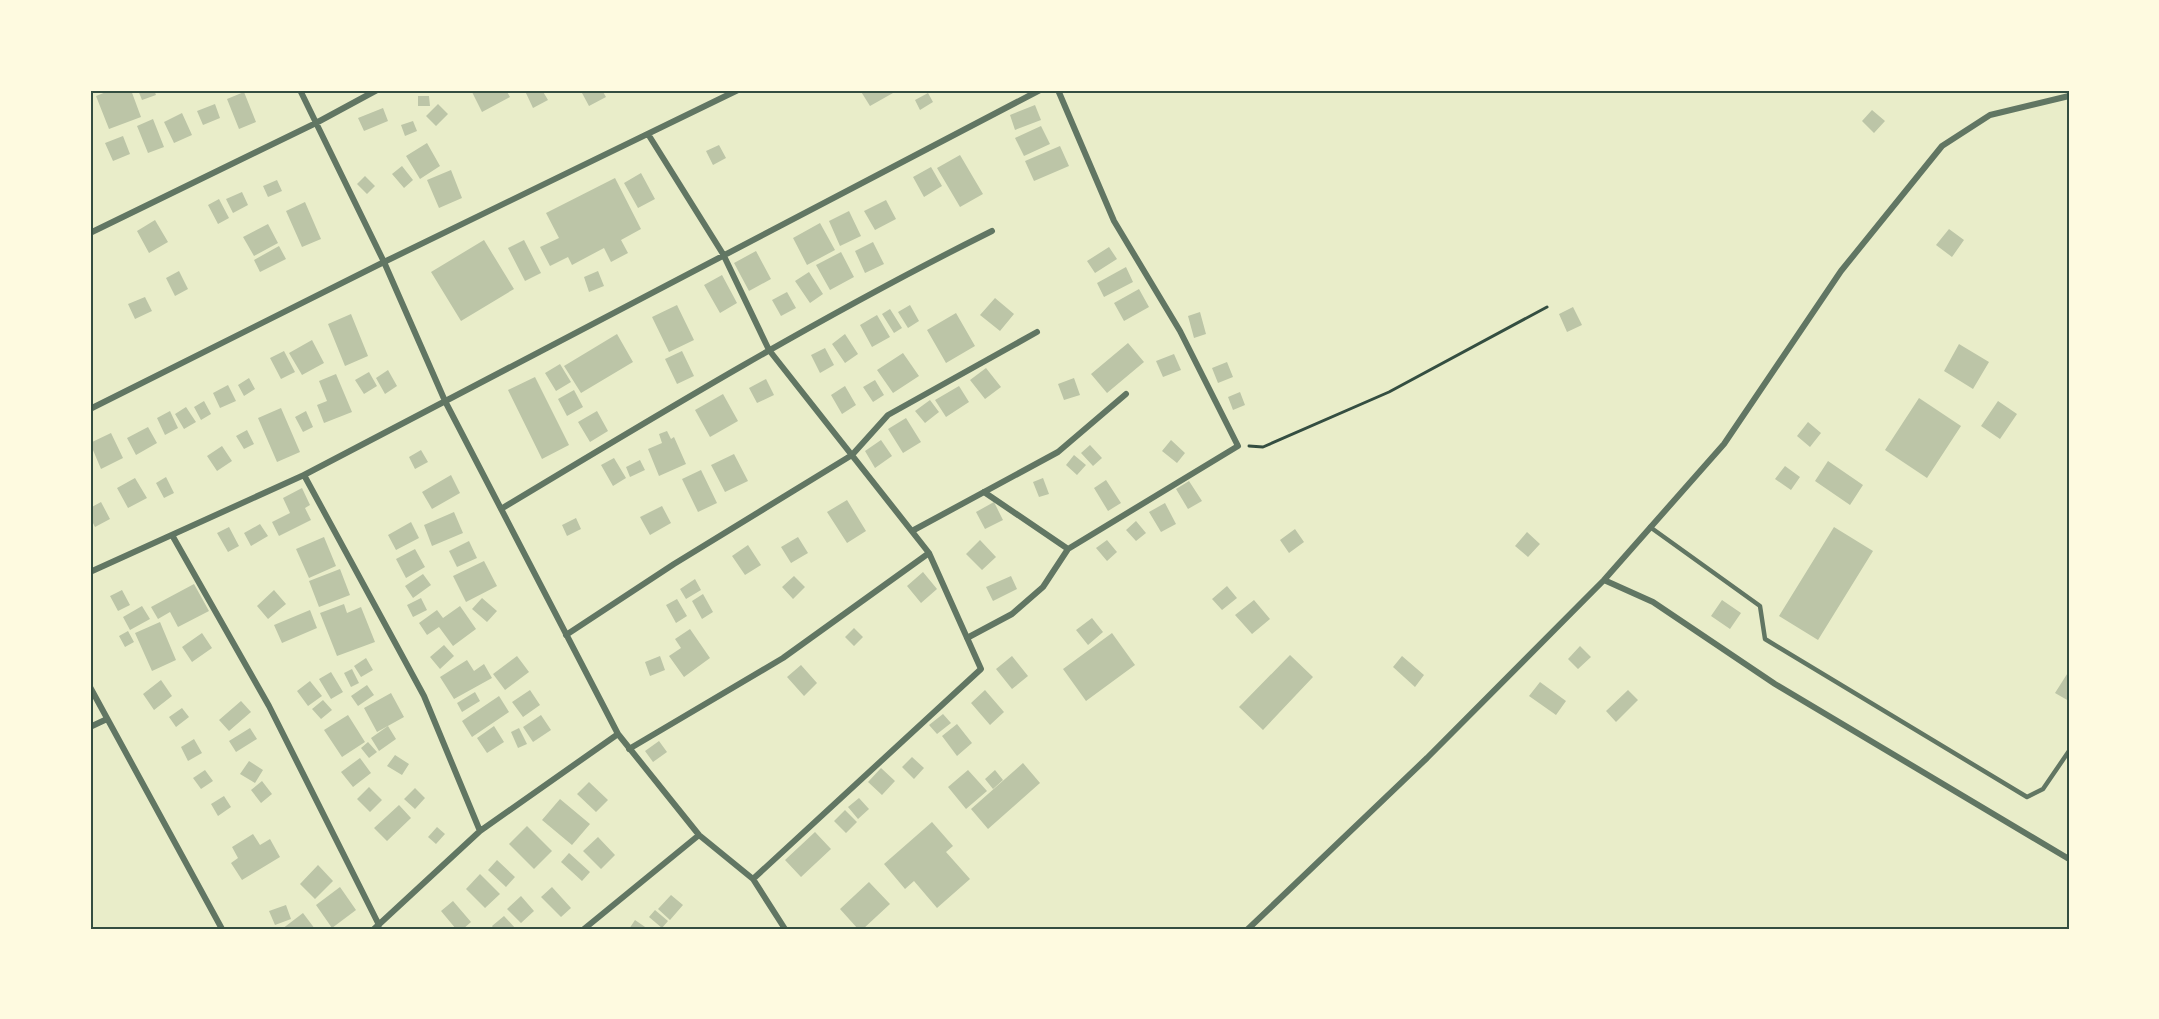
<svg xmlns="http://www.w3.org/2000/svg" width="2159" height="1019" viewBox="0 0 2159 1019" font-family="Spectral,serif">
	<rect width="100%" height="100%" fill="#e9edc9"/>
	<path fill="#bcc5a7" d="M111,90H131L141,117L109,129L96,96Z
		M138,90H154L156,95L142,100Z
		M471,90H506L510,97L482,112Z
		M527,90H542L548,100L533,108L525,91Z
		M586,90H602L606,97L589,106L582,93Z
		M860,90H891L893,93L870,106Z
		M244,92L256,122L239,129L227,99Z
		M928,93L933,102L920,110L915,100Z
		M418,96H429L430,106H418Z
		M215,104L220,118L203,125L197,111Z
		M438,104L448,114L436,126L426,116Z
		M1035,105L1041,120L1015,130L1010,115Z
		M383,108L388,121L364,131L358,118Z
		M1872,110L1885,121L1874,133L1862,121Z
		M182,113L192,135L174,143L164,122Z
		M153,119L164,147L148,153L137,126Z
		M413,121L417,131L405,136L401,125Z
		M1041,126L1050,144L1024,156L1015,138Z
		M123,136L130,154L113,161L105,143Z
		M427,143L440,166L420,179L406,156Z
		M719,145L726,158L713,165L706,151Z
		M1060,146L1069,166L1034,181L1025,161Z
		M960,155L983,194L960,207L937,168Z
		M402,166L413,180L404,188L392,174Z
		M931,167L942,186L924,197L913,177Z
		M451,170L462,198L439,208L427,180Z
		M641,173L655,199L638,208L624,183Z
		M365,176L375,186L367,194L357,184Z
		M615,178L641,229L621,240L628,253L611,262L604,248L572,265L568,257L550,266L540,247L559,238L546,213Z
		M277,180L282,191L268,197L263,186Z
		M242,192L248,205L233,213L226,199Z
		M219,199L229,218L218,224L208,205Z
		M886,200L896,219L875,230L864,211Z
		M305,202L321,239L302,247L286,211Z
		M849,211L861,236L840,246L829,221Z
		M155,220L168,242L149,253L137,231Z
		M820,223L835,250L807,265L793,238Z
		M268,224L278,243L254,256L243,237Z
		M1949,229L1964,240L1952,257L1936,245Z
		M484,240L514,289L461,321L431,272Z
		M524,240L541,273L525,281L508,248Z
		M873,242L884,264L865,273L855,251Z
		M279,246L286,259L260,272L254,260Z
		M1109,247L1117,259L1095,273L1087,261Z
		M756,251L771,279L749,291L734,263Z
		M841,252L854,277L830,290L816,265Z
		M1126,267L1133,282L1104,297L1097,283Z
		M179,271L188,289L175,296L166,278Z
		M598,271L604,286L589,292L584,277Z
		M809,272L823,294L810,303L795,281Z
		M722,275L737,303L720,313L704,285Z
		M1139,289L1149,307L1124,321L1114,303Z
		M787,292L796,308L781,316L772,300Z
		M145,297L152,311L135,319L128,304Z
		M995,298L1014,314L1000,331L980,315Z
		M677,305L694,340L669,352L652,317Z
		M910,305L919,321L908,328L898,312Z
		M1573,307L1582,325L1567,332L1559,314Z
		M890,309L902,328L894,333L882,314Z
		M1200,312L1206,334L1194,338L1188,316Z
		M956,313L975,346L946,363L927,330Z
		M351,314L368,356L345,366L328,324Z
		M877,315L890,337L872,347L860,325Z
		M617,334L633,362L581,393L564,366Z
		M845,334L858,354L845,363L832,344Z
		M312,340L324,363L302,375L289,353Z
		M1128,343L1144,362L1107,393L1091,374Z
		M1959,344L1989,362L1973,389L1944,371Z
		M825,348L834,365L820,373L811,355Z
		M284,351L295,372L281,379L270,358Z
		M682,351L694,376L677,384L665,359Z
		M903,353L919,376L893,393L877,370Z
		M1174,354L1181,370L1163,377L1156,361Z
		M1227,362L1233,377L1218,383L1212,368Z
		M560,364L571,382L556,391L545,373Z
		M986,368L1001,387L985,399L970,380Z
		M388,370L397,386L385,394L376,378Z
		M369,372L377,386L364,394L355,380Z
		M336,374L352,412L324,423L317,405L327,401L319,381Z
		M535,377L569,445L542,459L508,390Z
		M249,378L255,389L244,396L238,385Z
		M1074,378L1080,395L1064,400L1058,384Z
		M766,379L774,395L757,403L749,388Z
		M875,380L884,395L873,402L863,387Z
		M228,385L236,401L220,408L213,393Z
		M845,386L856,405L842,414L831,395Z
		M959,386L969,402L946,417L935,400Z
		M574,390L583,407L567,416L558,399Z
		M1240,392L1245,405L1233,410L1228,397Z
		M723,394L738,421L710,437L695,410Z
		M1919,398L1961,426L1927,478L1885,450Z
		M930,400L939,412L925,423L915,411Z
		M204,401L211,414L201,420L194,407Z
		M1998,401L2017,414L2000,439L1981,426Z
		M186,407L196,422L184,429L175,414Z
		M281,408L300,452L277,462L258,418Z
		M170,411L178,428L165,435L157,418Z
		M306,411L313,427L303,432L295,417Z
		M597,411L608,431L590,442L578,422Z
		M906,418L921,442L903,453L888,429Z
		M1808,422L1821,433L1810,447L1797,436Z
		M148,427L157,443L136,455L127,438Z
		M247,430L254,444L244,449L236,436Z
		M667,431L671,439L674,437L686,464L659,476L648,449L662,443L659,434Z
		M111,433L123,458L101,469L90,443Z
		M881,440L892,456L875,468L865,451Z
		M1171,440L1185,453L1177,463L1162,451Z
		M1090,445L1102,458L1093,466L1081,453Z
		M222,446L232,461L217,471L207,456Z
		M421,450L428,462L415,469L409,457Z
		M734,454L748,481L725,492L711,465Z
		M1074,455L1086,465L1077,475L1066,465Z
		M614,458L626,478L613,486L601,465Z
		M640,460L645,470L630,477L626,467Z
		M1828,461L1863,485L1850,505L1815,481Z
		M1785,466L1800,477L1791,490L1775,479Z
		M701,470L717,503L698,512L682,479Z
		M451,475L460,493L432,509L422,492Z
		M166,477L174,493L164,498L156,483Z
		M135,478L147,498L128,508L117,488Z
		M1043,478L1049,494L1039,497L1033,482Z
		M1106,480L1121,503L1108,511L1094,488Z
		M1189,481L1202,501L1188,509L1176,489Z
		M302,488L310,505L305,508L311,520L279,536L272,522L290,513L283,498Z
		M847,500L866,531L847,543L827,512Z
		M101,502L110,519L95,527L90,517V508Z
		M994,502L1003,520L985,529L976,512Z
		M1165,503L1176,524L1161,532L1149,512Z
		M662,506L671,523L650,535L640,517Z
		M454,512L463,533L432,546L424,525Z
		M576,518L581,529L567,536L562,525Z
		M1136,521L1146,533L1136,541L1126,530Z
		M411,522L419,538L396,550L388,535Z
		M260,524L268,536L251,546L244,533Z
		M229,527L239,546L228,552L217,533Z
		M1834,527L1873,551L1818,640L1779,616Z
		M1295,529L1304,542L1289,553L1280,540Z
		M1527,532L1540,544L1528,557L1515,546Z
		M324,537L336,566L309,578L296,549Z
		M798,537L808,553L791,563L781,547Z
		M980,540L996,557L982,570L966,554Z
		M1107,540L1117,552L1107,561L1096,548Z
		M469,541L477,558L457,567L449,551Z
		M748,545L761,565L745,575L732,556Z
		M415,549L425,567L406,578L396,559Z
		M484,561L497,586L466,602L453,576Z
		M340,569L350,595L319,607L309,581Z
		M923,572L937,589L921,603L907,586Z
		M423,574L431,585L413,598L405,586Z
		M794,576L805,587L793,599L782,587Z
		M1011,576L1017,589L993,601L986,587Z
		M695,579L701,590L686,599L680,589Z
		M194,584L209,611L178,627L170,612L158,619L151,607Z
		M1227,586L1237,598L1222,610L1212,599Z
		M122,590L130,605L118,611L110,596Z
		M274,590L286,604L268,619L257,606Z
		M703,594L713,612L702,619L692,601Z
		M421,598L427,610L413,617L407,605Z
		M482,598L497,611L487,622L472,609Z
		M677,599L687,616L676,623L666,605Z
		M1254,600L1270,619L1252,634L1235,615Z
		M1722,600L1741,613L1730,629L1711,616Z
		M344,604L347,613L361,607L375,642L337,656L320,613Z
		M142,606L150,619L130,630L123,617Z
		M460,606L476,629L453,646L439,627L427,635L419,623L437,610L443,618Z
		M310,610L317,628L282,643L274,625Z
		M1092,618L1103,632L1088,645L1076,630Z
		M160,622L176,660L152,671L135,633Z
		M854,628L863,637L854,646L845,637Z
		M690,629L710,658L684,677L669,656L681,648L675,639Z
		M128,631L134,642L125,647L119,636Z
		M202,633L212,648L192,662L182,647Z
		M1112,633L1135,665L1086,701L1063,669Z
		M444,645L454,656L440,669L430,657Z
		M1580,646L1591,657L1578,669L1568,659Z
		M1290,655L1313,677L1263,730L1239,707Z
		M517,656L529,672L505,690L493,674Z
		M660,656L665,670L650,676L645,662Z
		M1012,656L1028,676L1012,689L996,669Z
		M1402,656L1424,675L1415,687L1393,667Z
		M366,658L373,670L361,677L354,666Z
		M467,660L474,671L484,664L492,678L454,699L440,677Z
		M801,665L817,683L804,696L787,677Z
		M352,669L359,683L351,687L344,673Z
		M2069,671V701L2055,693Z
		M331,672L343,692L331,699L319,679Z
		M161,680L172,696L154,710L143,694Z
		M310,681L322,696L308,706L297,691Z
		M1540,682L1566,701L1556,715L1529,696Z
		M367,685L374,695L358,706L351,696Z
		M530,690L540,705L523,717L512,702Z
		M985,690L1004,712L990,725L971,703Z
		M1628,690L1638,700L1616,722L1606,711Z
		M475,692L480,701L462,712L457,703Z
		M391,693L404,717L377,732L364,708Z
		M499,696L509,712L472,737L462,721Z
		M323,700L332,710L321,719L312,709Z
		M241,701L251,712L229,731L219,720Z
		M182,708L189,717L176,727L169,717Z
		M943,714L951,723L937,734L929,725Z
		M348,715L365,742L342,757L324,730Z
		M541,715L551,730L533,742L523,727Z
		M957,724L972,743L957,756L942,736Z
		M388,726L396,739L379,751L371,738Z
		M494,726L504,742L487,753L477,738Z
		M250,728L257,739L236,752L229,741Z
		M519,728L527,744L518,748L511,732Z
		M194,739L202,753L188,761L181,747Z
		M659,741L667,752L653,762L645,751Z
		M368,742L377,752L369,758L361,748Z
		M395,755L409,764L402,775L387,766Z
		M912,757L924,768L914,779L902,767Z
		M360,758L371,773L353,787L341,772Z
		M249,761L263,770L255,783L240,774Z
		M1023,763L1040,783L988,829L971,809Z
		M881,768L895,781L882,795L868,782Z
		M205,770L213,781L201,789L193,778Z
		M968,770L987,791L966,809L948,787Z
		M995,770L1003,780L993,789L985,779Z
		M262,781L272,794L261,803L251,790Z
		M589,782L608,800L596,812L577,794Z
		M369,787L382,800L370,812L357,799Z
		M415,788L425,798L415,809L404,799Z
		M224,796L231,807L218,816L211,804Z
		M859,798L869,809L858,819L848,807Z
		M560,799L590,824L572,845L542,820Z
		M399,805L411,818L387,841L374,828Z
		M845,810L857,822L846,833L834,821Z
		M932,822L953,846L946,852L970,879L937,908L914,881L905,889L884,864Z
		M527,826L552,851L534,869L509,844Z
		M437,827L445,834L436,844L428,837Z
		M815,832L831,849L801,877L785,860Z
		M253,834L260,845L270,839L280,857L242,880L231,863L238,858L232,847Z
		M598,837L615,855L601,869L583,851Z
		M569,853L590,872L582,881L561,862Z
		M497,860L515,877L506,887L488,870Z
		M318,865L333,881L315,899L300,884Z
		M480,874L500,894L485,908L466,889Z
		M869,882L890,904L863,929H858L840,909Z
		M340,887L356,910L332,928L316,905Z
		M552,887L571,908L561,917L541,897Z
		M671,895L683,905L670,920L658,909Z
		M521,896L534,911L521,923L507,909Z
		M453,901L471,922L463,929H456L441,911Z
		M286,905L291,919L275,925L269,911Z
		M655,910L668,921L662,928L649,917Z
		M303,913L315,929H282Z
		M504,916L516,929H494L492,926Z
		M635,920L648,929H629Z"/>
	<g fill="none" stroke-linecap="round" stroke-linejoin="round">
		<path stroke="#344e41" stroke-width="3" d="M1249,446L1263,447L1389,392L1547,307"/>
		<path stroke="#617663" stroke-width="4.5" d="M1650,527L1760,606L1765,639L2027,797L2043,789L2069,751"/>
		<path stroke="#617663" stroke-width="6" d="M300,90L384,262L445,401L618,734L699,835L753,879L785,929
			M648,134L723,254L769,350L929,553L981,669L753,879
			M90,233L316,123L377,90
			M90,409L384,262L738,90
			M304,475L424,696L480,831
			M984,492L1068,549
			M501,509C662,412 823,315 992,231
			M912,531L1058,452L1126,394
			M172,535L269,706L379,925
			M90,572L304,475L1040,90
			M1604,580L1653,602L1775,684L2069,859
			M566,635L674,564L852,455L888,415L1037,332
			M967,638L1012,614L1043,587L1068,549L1238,446L1180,331L1114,221L1058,90
			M90,687L222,929
			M90,727L107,719
			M629,749L783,658L929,553
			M374,929L480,831L618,734
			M584,929L699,835
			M1248,929L1427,758L1604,580L1724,444L1841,271L1942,146L1990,115L2069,96"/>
	</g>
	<rect width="2159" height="1019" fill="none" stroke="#fefae0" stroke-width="183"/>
	<rect x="92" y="92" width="1976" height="836" fill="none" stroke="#344e41" stroke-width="2"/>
</svg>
